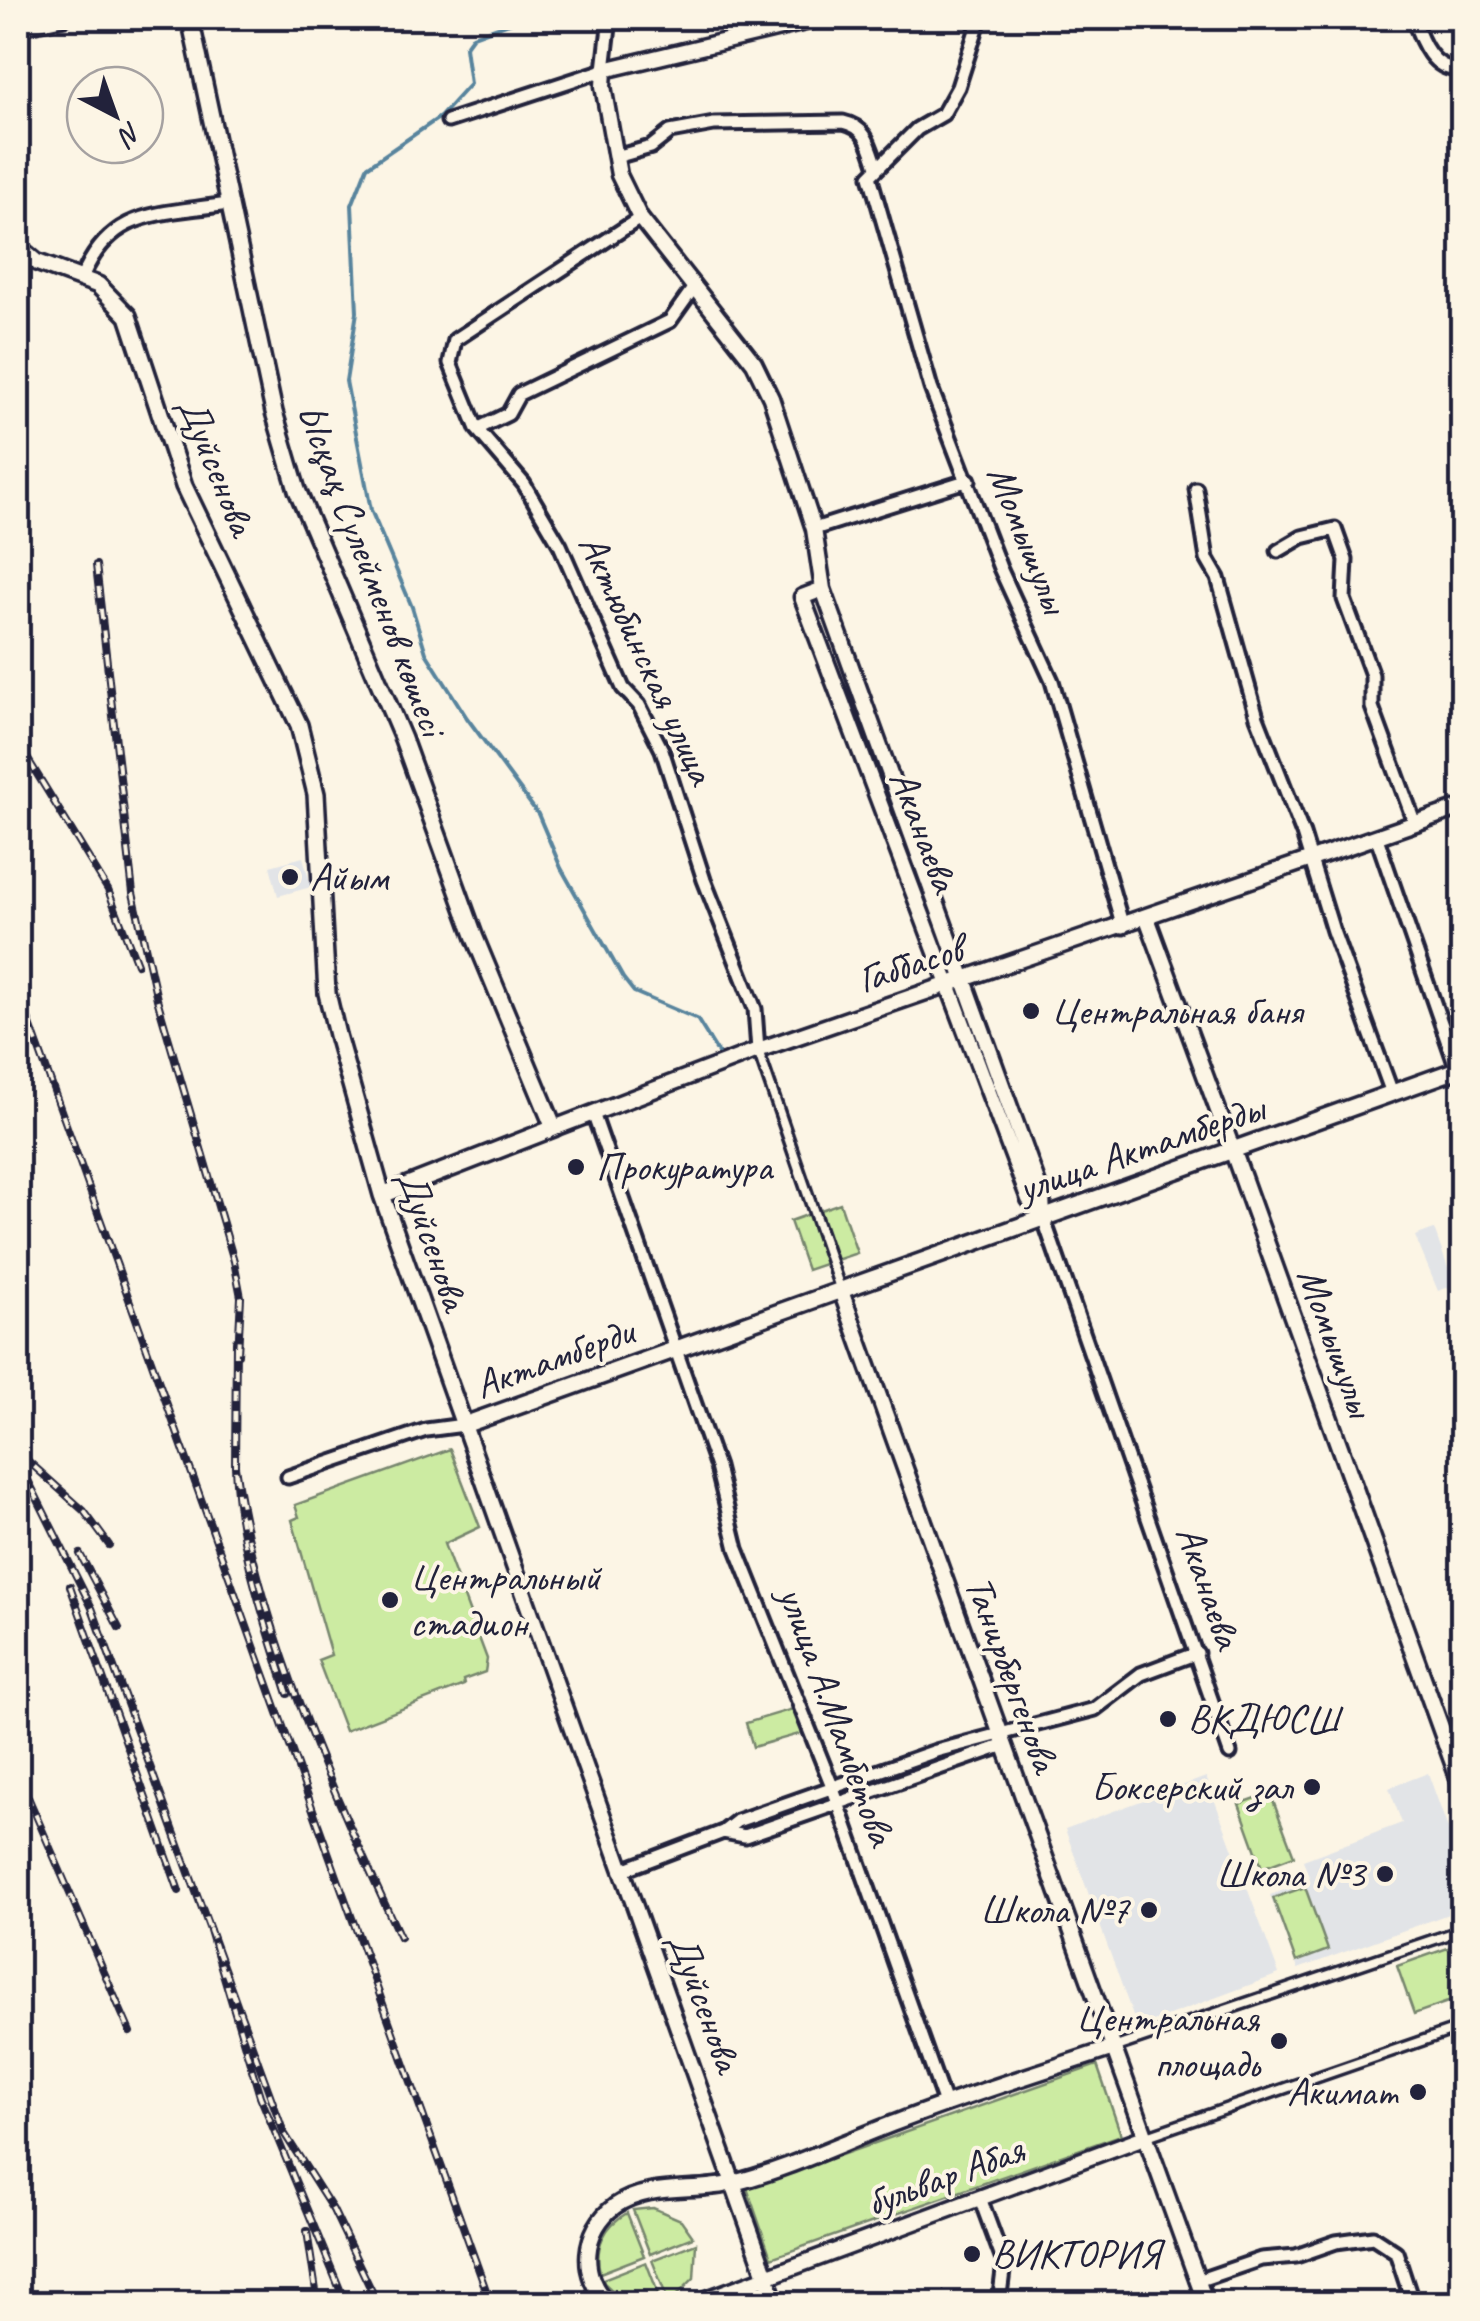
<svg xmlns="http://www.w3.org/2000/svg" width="1480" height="2321" viewBox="0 0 1480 2321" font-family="Caveat,sans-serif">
	<rect width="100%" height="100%" fill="#fcf5e5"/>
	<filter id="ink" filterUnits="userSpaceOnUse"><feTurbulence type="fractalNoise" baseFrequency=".01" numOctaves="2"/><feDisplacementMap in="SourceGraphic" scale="20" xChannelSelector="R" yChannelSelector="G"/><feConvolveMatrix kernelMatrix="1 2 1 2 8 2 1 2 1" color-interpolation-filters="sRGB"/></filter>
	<g filter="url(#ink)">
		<path fill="#e2e4e7" d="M303,857L311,887L278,896L270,866Z
			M1434,1229L1454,1285L1438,1291L1415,1236Z
			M1428,1773L1462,1868V1909L1298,1969L1270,1895L1310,1880L1303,1860L1402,1823L1389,1788Z
			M1206,1777L1279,1974L1137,2027L1065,1829Z"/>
		<path fill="#cceba2" stroke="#77866e" stroke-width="2.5" d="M840,1203L857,1253L807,1270L790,1221Z
			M450,1449L480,1527L444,1544L487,1659L485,1672L463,1680L464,1685L345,1731L318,1660L331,1655L292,1520L299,1517L295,1505Z
			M796,1708L803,1733L753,1747L746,1723Z
			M1270,1793L1294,1856L1262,1868L1239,1804Z
			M1305,1887L1328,1950L1296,1962L1273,1898Z
			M1462,1943V1997L1414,2014L1397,1966Z
			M1097,2065L1121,2135L771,2258L747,2188Z
			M653,2208L681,2220L693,2237L650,2254L633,2210Z
			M627,2213L644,2256L600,2273C594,2247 604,2226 627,2213Z
			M696,2243L694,2278L669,2303L652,2260Z
			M646,2262L662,2303H626L604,2283L603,2279Z"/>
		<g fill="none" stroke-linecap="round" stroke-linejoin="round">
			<path stroke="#59849d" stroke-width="4" d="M523,18L473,36L465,47L470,84L440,117L367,167L352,205L357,312L346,381L371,510L412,607L426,653L467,718L538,814L561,868L623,978L634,992L697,1019L720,1056"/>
			<g stroke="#22223b" stroke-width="15">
				<path id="pedestrian" d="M758,1050L841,1291
					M1113,2048L1462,1930
					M1147,2136L1462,2027"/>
			</g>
			<g stroke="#22223b" stroke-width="19">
				<path id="minor" d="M980,18L958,87L943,114L917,129L870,176L931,388L1000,568L1052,681L1123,927
					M1413,18C1421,41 1433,73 1462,69
					M18,28L65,18
					M448,121L604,70L610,18
					M616,157L651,147L670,132L714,124L843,122C867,127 870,146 877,167
					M640,218L455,340L450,363L477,429L524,484L560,545L623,688L639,705L662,750L704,880L755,1009L758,1050
					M81,280C110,208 159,215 227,204
					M477,429L508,414L519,394L670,321L692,290
					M1196,489L1207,559L1218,578L1257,717L1303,834L1333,931L1392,1093
					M814,529L969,480
					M1278,551L1302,537L1335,529L1346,560L1344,599L1372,675V707L1415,824
					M1377,838L1457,1069
					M593,1113L717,1467L737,1549L832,1786L945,2104
					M1043,1217L1230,1753
					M288,1477L426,1430L464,1425
					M723,1832L745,1836L1002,1746
					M623,1870L723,1832L737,1821L936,1751L1095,1709L1141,1674L1197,1653
					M980,2198L1004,2263L1000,2295L1004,2304
					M1197,2281L1261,2259L1296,2256L1336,2242L1373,2237L1396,2252L1413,2304"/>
			</g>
			<g stroke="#22223b" stroke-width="21">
				<path id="tertiary" d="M822,18L604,70L603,86L619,175L640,218L754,363L771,398L814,529L823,589L1042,1196L1043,1217
					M823,589L802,597L1029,1199L1043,1217
					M1147,918L1233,1151
					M554,1128L758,1050L1462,807
					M841,1291L1206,2304
					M464,1425L776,2304
					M609,2304C578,2277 583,2229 615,2206C649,2182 695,2193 733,2183C789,2169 843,2142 897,2122C968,2094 1041,2072 1113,2048
					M693,2304L1147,2136"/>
			</g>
			<g stroke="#22223b" stroke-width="22">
				<path id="secondary" d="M190,18L274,412L297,490L403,739L475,938L554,1128L382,1195
					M18,247L36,262L98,285L128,316L184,486L299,725L316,794L327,993L337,1035L382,1195L464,1425L1462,1068
					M1233,1151L1462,1787"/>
			</g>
			<use href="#pedestrian" stroke="#fcf5e5" stroke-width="8"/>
			<use href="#minor" stroke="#fcf5e5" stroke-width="11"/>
			<use href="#tertiary" stroke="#fcf5e5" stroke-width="14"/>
			<use href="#secondary" stroke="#fcf5e5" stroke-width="15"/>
			<g stroke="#22223b" stroke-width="8">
				<path id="rail" d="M96,565L133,893L157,999L234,1261L241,1297L238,1354
					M18,743L108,890L137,964
					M18,991L491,2304
					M18,1452L84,1511L109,1545
					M235,1466L236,1341
					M23,1470L92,1608L210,1930
					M80,1554L119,1628
					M70,1586L179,1891
					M288,1694C264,1618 238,1546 235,1466C258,1627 332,1790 400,1937
					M18,1774L130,2032
					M307,2231L318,2304
					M346,2304L260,2096L210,1930L284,2133L333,2210L378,2304"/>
			</g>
			<use href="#rail" stroke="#fcf5e5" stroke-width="4" stroke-dasharray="11" stroke-linecap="butt"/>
		</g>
	</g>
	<g fill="#22223b" stroke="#fcf5e5" stroke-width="4">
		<circle cx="290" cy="877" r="10"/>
		<circle cx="1031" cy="1011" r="10"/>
		<circle cx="576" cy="1167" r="10"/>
		<circle cx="390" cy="1600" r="10"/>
		<circle cx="1168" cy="1719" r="10"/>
		<circle cx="1312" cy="1787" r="10"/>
		<circle cx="1385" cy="1874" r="10"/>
		<circle cx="1149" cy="1910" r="10"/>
		<circle cx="1279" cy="2041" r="10"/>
		<circle cx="1418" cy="2092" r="10"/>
		<circle cx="972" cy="2254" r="10"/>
	</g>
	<g text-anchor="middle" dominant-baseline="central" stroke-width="8" stroke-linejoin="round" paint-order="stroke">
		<g font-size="40" fill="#22223b" stroke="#fcf5e5">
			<text transform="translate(217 466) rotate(68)">Дуйсенова</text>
			<text transform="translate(1028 539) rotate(68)">Момышулы</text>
			<text transform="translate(372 570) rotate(69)">Ысқақ Сүлейменов көшесі</text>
			<text transform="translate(647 659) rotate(65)">Актюбинская улица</text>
			<text transform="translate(924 831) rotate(69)">Аканаева</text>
			<text transform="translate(910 964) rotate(-18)">Габбасов</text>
			<text transform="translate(1141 1148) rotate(-19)">улица Актамберды</text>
			<text transform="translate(433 1240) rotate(71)">Дуйсенова</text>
			<text transform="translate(1336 1342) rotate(70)">Момышулы</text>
			<text transform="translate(554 1358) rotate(-20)">Актамберди</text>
			<text transform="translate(1209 1587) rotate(71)">Аканаева</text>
			<text transform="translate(1012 1674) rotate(70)">Танирбергенова</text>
			<text transform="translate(837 1716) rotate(70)">улица А.Мамбетова</text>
			<text transform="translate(705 2002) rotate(70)">Дуйсенова</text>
			<text transform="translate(945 2176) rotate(-20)">бульвар Абая</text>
		</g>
		<g font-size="40" fill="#22223b" stroke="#fcf5e5" text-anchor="start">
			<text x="310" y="877">Айым</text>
			<text x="1051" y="1011">Центральная баня</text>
			<text x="596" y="1167">Прокуратура</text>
			<text x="410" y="1577">Центральный<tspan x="410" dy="46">стадион</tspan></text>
			<text x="1188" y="1719">ВКДЮСШ</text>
			<text x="1292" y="1787" text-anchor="end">Боксерский зал</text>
			<text x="1365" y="1874" text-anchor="end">Школа №3</text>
			<text x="1129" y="1910" text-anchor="end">Школа №7</text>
			<text x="1259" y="2018" text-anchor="end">Центральная<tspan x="1259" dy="46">площадь</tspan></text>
			<text x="1398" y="2092" text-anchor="end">Акимат</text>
			<text x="992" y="2254">ВИКТОРИЯ</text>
		</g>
	</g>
	<rect width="1480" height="2321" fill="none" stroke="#fcf5e5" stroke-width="60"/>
	<rect x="30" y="30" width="1420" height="2261" fill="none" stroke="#22223b" stroke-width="4" filter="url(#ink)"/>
	<g transform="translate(115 115) rotate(139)"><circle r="48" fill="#fcf5e5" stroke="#a5a1a1" stroke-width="2.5"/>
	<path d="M0-8L18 38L0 25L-18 38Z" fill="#22223b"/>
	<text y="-15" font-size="28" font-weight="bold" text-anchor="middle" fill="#22223b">N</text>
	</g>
</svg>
